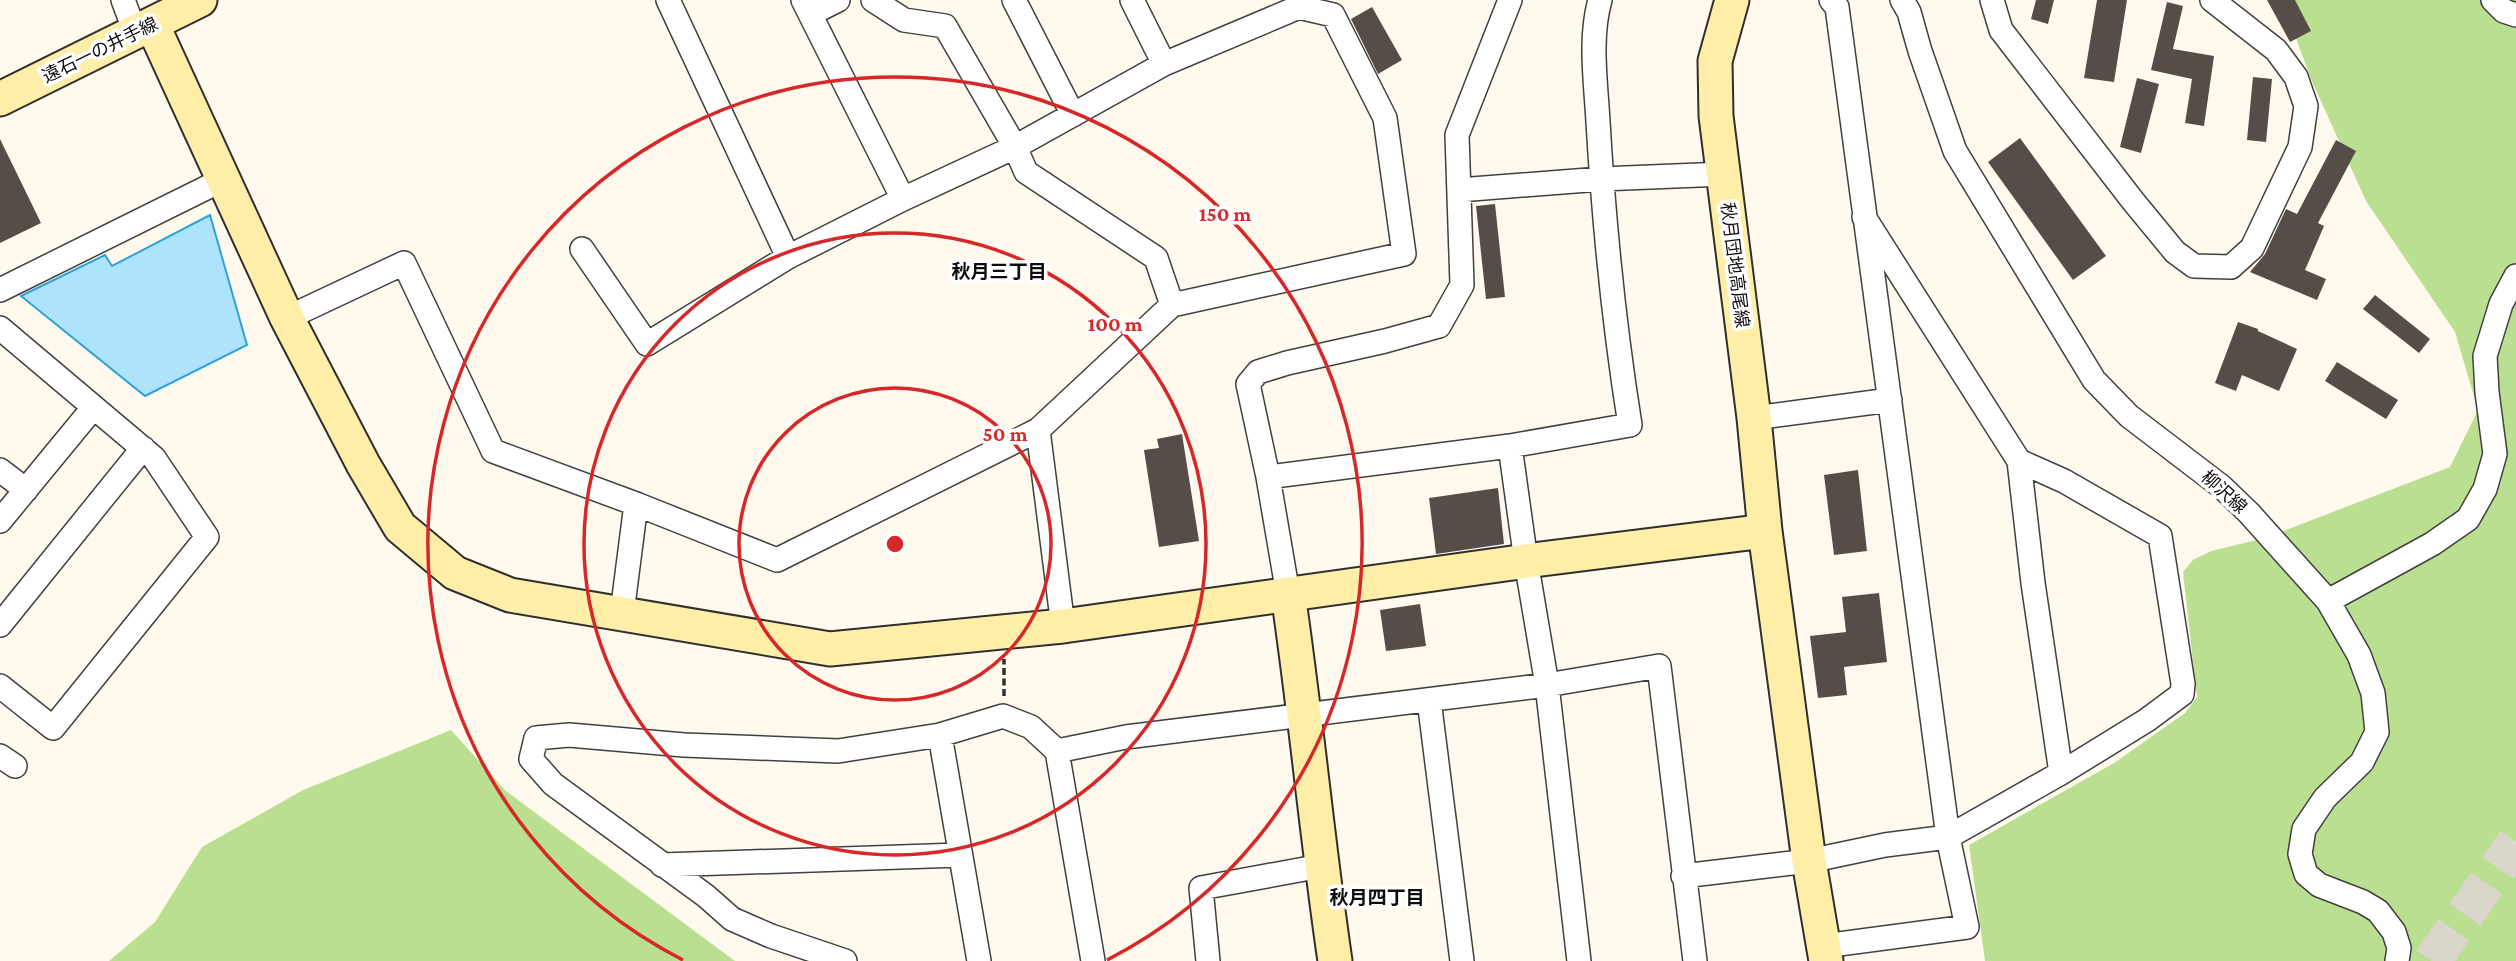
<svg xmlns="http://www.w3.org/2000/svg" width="2516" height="961" viewBox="0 0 2516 961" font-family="'Crimson Pro','Noto Sans JP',serif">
	<rect width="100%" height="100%" fill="#fffaed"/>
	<path fill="#badf91" d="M2282,0H2516V961H1985L1969,845L2114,763L2185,713L2197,697L2183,572L2193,560L2211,551L2265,538L2450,467L2478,410L2455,332L2366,201L2311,79Z
		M451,730L506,791L735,961H109L155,922L202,847L303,790Z"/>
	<path fill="#ade4fb" stroke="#2ea2d8" stroke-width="2" d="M210,215L247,345L145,396L21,296L105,255L112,266Z"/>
	<path fill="#564d48" d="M2036,0H2054L2048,24L2031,19Z
		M2097,0H2127L2114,82L2084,78Z
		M2267,0H2295L2311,31L2290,42Z
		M2167,2L2183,6L2173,49L2214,56L2204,126L2185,123L2192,79L2151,70Z
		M1372,7L1402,60L1378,74L1351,19Z
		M2253,77L2272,79L2266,142L2247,140Z
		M2137,78L2159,84L2141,153L2120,147Z
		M2020,138L2106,256L2073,280L1988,162Z
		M0,139L41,223L0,243Z
		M2336,140L2356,151L2318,223L2324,226L2305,270L2326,279L2317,300L2250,272L2265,254L2286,209L2297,214Z
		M1495,204L1505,297L1486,299L1476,206Z
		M2375,295L2430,339L2419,353L2363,309Z
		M2238,322L2258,329V331L2297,349L2279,391L2242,375L2236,391L2215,383Z
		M2337,362L2398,400L2386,419L2325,381Z
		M1182,434L1199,541L1159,547L1144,450L1159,448L1157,439Z
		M1858,470L1867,551L1834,555L1824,475Z
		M1498,488L1504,544L1436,554L1429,498Z
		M1879,593L1887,662L1844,667L1847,695L1818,698L1810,636L1846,632L1842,597Z
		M1420,604L1426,646L1386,651L1380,610Z"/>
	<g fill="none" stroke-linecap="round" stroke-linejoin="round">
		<path stroke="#dbd6cb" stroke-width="38" stroke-dasharray="38 19" stroke-linecap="butt" d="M2432,961L2516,842"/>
		<g stroke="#404040" stroke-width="26">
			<path id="street" d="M123,0L135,32
				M668,0L788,257
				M803,0L903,199
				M873,0L904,20L945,26L1015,147L1026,172L1156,258L1172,305
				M1014,0L1073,115
				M1132,0L1164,64
				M1902,0L1909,12L1920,51L1955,151L2094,380L2129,416L2222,487L2249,513L2328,601L2359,655L2373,693L2377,732L2362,762L2325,798L2304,829L2300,854L2306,874L2319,885L2363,902L2378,911L2394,932L2399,948L2397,961
				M1992,0L2001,30L2133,201L2175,252L2194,266L2231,267L2252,248L2300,147L2306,106L2296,77L2276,50L2212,0
				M2493,0L2504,11L2516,15
				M810,14L838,0
				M1459,190L1601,179L1724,174
				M0,290L222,180
				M287,318L404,263L493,451L636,504L777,560L1038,430L1172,305L1404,254L1385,118L1333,15L1299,7L1164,64L1015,147L903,199L788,257L647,344L582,249
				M0,328L154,458L207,537L53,728L0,686
				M1754,418L1890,400
				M1038,430L1063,626
				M1510,446L1526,561L1547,685L1579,961
				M2019,461L2033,583L2061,773
				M0,470L26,490
				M1268,477L1510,446L1630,425C1614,325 1604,224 1598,122C1596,83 1589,39 1600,0
				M0,521L93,408
				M1288,594L1268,477L1248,384L1258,372L1287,363L1385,341L1439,326L1462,285L1457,135L1510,0
				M2328,601L2432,544L2468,519L2485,489L2495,454L2487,392L2485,356L2501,304L2516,276
				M622,613L636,504
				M0,625L143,448
				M1429,700L1462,961
				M940,735L979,961
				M1057,751L1126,737L1547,685L1659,666L1695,961
				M0,756L15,766
				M662,865L959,855
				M1683,876L1809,861L1885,845L1948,837L2061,773L2147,720L2182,694L2183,684L2160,536L2064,481L2019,461L1864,217
				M1824,946L1967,927L1948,837L1837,7L1831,0
				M845,961L771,936L732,919L706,896L553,784L531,759L536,738L569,735L684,745L838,751L940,735L1003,716L1031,727L1057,751L1093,961
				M1208,961L1201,888L1321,866"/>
		</g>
		<g stroke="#2f2f2f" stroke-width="37">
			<path id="secondary" d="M1732,0L1715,61L1716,116L1754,418L1765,531L1809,861L1826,961
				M152,24L287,318L363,464L400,527L455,573L510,595L830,649L1063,626L1526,561L1765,531
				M0,99L200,0
				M1288,594C1306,716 1317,839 1335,961"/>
		</g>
		<path stroke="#2f2f2f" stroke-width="3.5" stroke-dasharray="7 3.5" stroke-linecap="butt" d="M1004,696V659"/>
		<use href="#street" stroke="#fff" stroke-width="23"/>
		<use href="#secondary" stroke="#ffeea8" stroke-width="33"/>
	</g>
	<g fill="none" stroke="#d62828" stroke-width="3.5">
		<circle cx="895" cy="544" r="156"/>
		<circle cx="895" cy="544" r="311"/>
		<path d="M683 960A467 467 0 1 1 1107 960"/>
	</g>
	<g text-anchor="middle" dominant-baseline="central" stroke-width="7" stroke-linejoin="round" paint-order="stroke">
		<g font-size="18" fill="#0d0d0d" stroke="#fff">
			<text transform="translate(100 50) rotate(-26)">遠石一の井手線</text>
			<text transform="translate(1735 265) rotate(83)">秋月団地高尾線</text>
			<text transform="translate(2224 492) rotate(42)">柳沢線</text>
		</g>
		<g font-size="19" font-weight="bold" fill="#0d0d0d" stroke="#fff">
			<text x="999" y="271">秋月三丁目</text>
			<text x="1377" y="897">秋月四丁目</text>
		</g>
	</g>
	<circle cx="895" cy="544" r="10" fill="#d62828" stroke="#fff" stroke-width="3.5"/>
	<g font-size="21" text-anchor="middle" font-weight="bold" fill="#d62828" stroke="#fff" stroke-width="7" stroke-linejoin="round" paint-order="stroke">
		<text x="1225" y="221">150 m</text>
		<text x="1115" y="331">100 m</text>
		<text x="1005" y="441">50 m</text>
	</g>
</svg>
